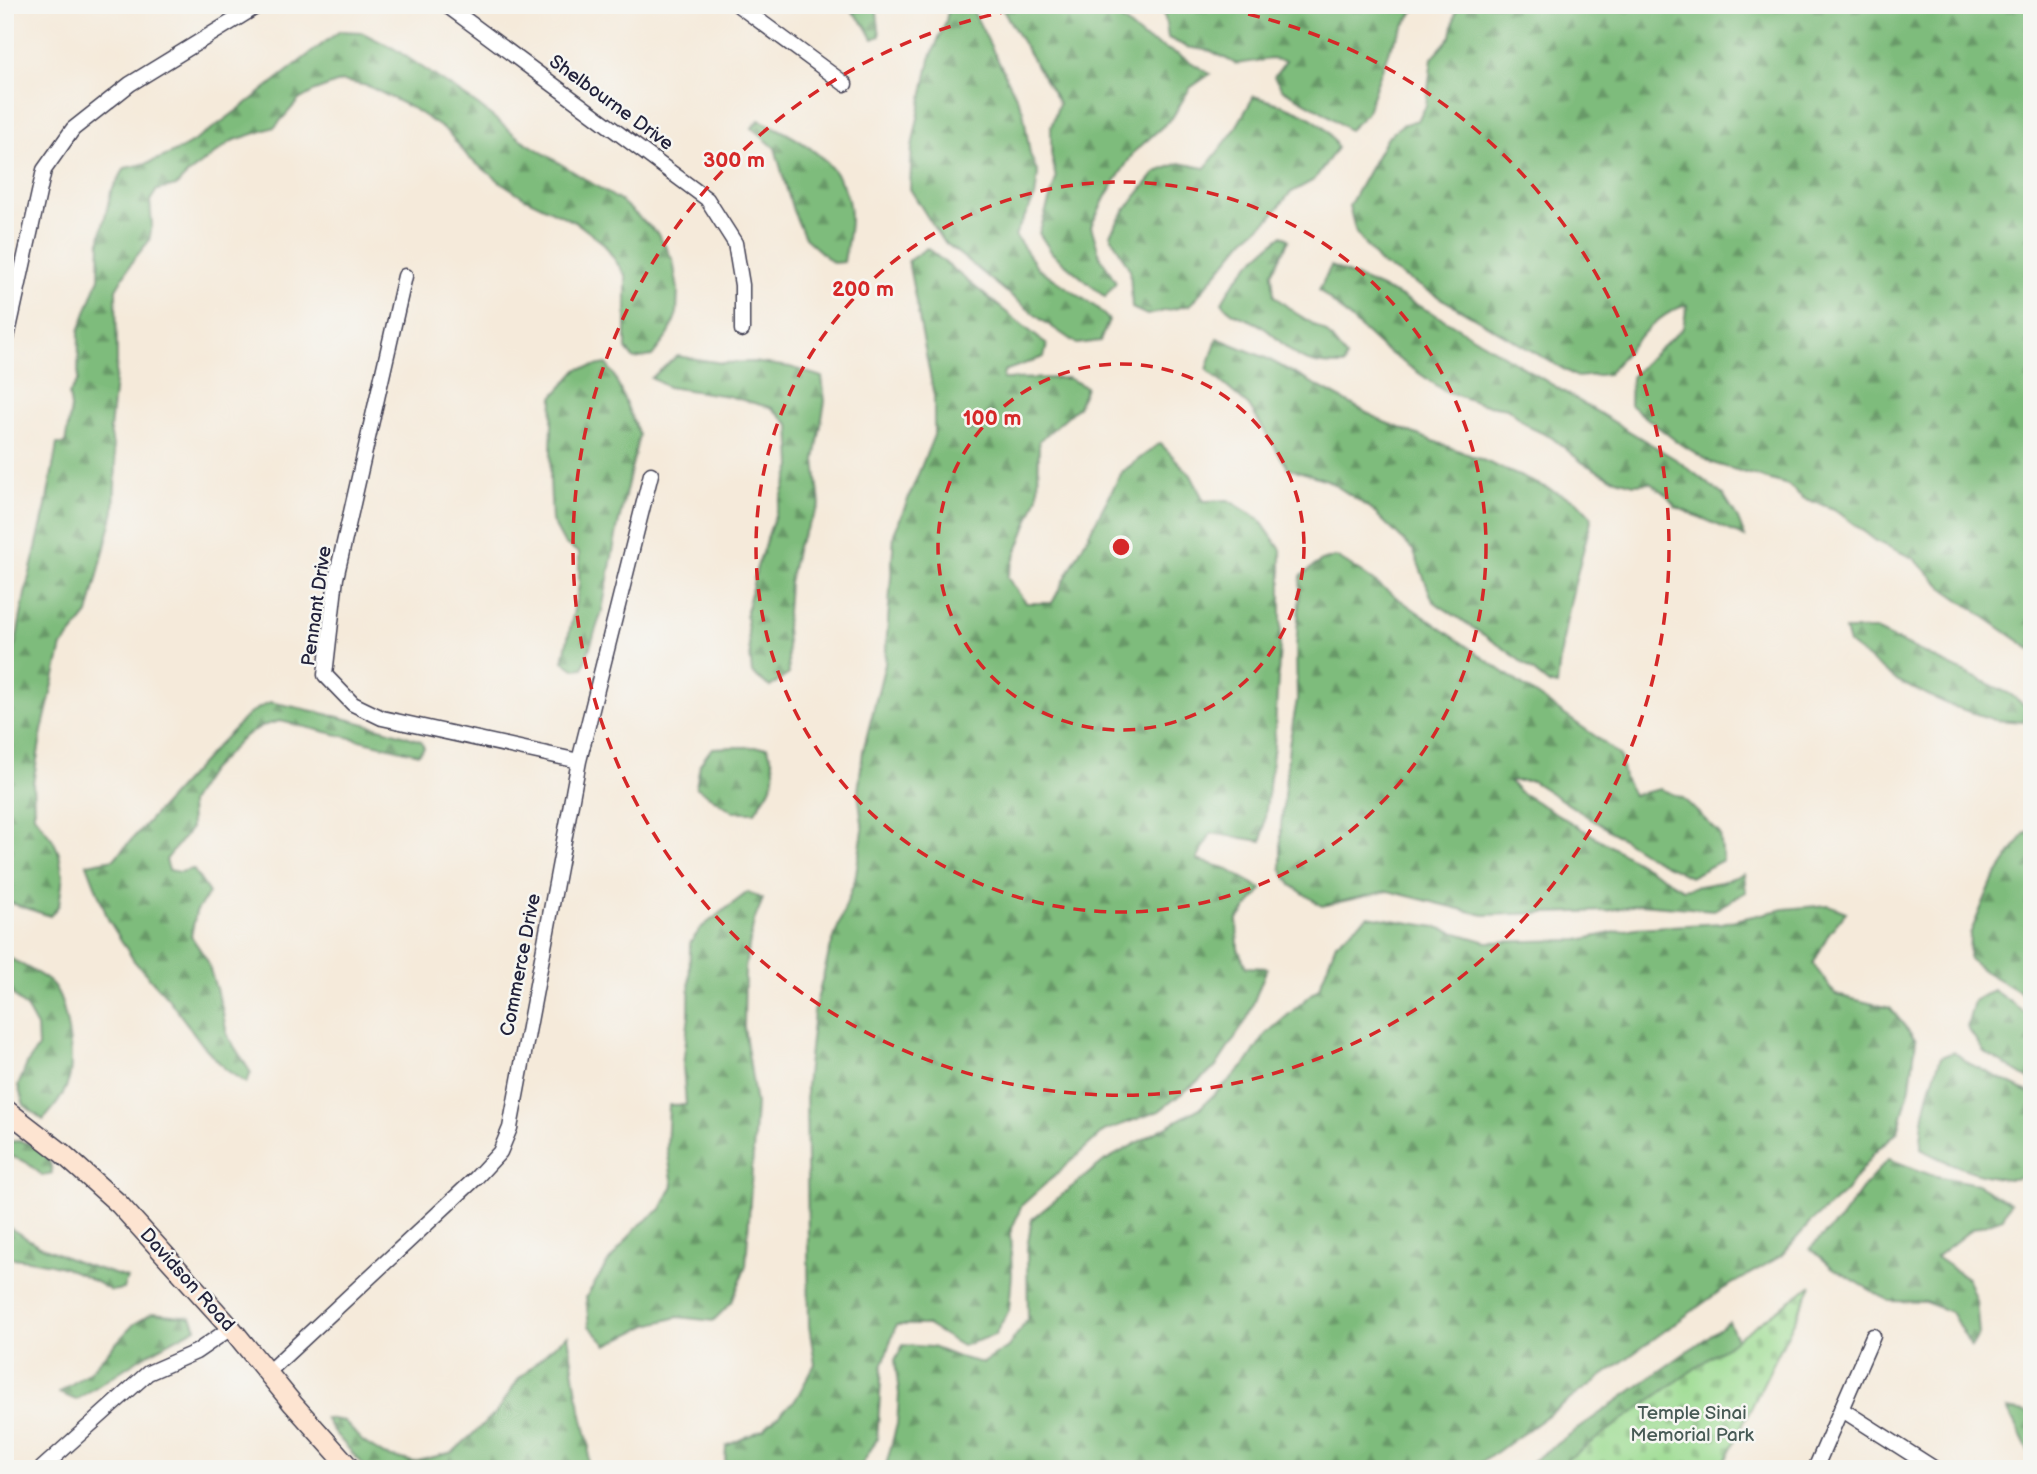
<svg xmlns="http://www.w3.org/2000/svg" width="2037" height="1474" viewBox="0 0 2037 1474" font-family="'Balsamiq Sans',sans-serif">
	<defs>
		<pattern id="forest-firs" width="22" height="20" patternUnits="userSpaceOnUse" patternTransform="scale(1.75)"><rect width="22" height="20" fill="#7ebc7c"/><path d="M5 1l3.5 6h-7zM16 11l3.5 6h-7z" fill="#679867"/></pattern>
		<pattern id="cemetery-stones" width="16" height="16" patternUnits="userSpaceOnUse" patternTransform="scale(1.75)"><rect width="16" height="16" fill="#9ddc92"/><path d="M2 7V4a2 2 0 0 1 4 0v3zM10 15v-3a2 2 0 0 1 4 0v3z" fill="#87bc7f"/></pattern>
	</defs>
	<rect width="100%" height="100%" fill="#f6f6f2"/>
	<filter id="ink" filterUnits="userSpaceOnUse"><feTurbulence type="fractalNoise" baseFrequency=".0143" numOctaves="2"/><feDisplacementMap in="SourceGraphic" scale="14" xChannelSelector="R" yChannelSelector="G"/><feConvolveMatrix kernelMatrix="1 2 1 2 8 2 1 2 1" color-interpolation-filters="sRGB"/></filter>
	<filter id="wash" filterUnits="userSpaceOnUse"><feTurbulence type="fractalNoise" baseFrequency=".00686" numOctaves="4" result="noise"/><feDisplacementMap in="SourceGraphic" scale="28" xChannelSelector="R" yChannelSelector="G"/><feGaussianBlur stdDeviation="1.57" result="paint"/><feColorMatrix in="noise" values="0 0 0 0 0 0 0 0 0 0 0 0 0 0 0 0 0 1.4 0 .05"/><feComposite in="paint" operator="in"/></filter>
	<g filter="url(#wash)">
		<rect width="100%" height="100%" fill="#f5eada"/>
		<path fill="url(#forest-firs)" stroke="#506f5c" stroke-width="2" d="M846,5H876L880,36L873,39L866,26Z
			M949,5H970L1023,110L1030,154L1038,174L1035,197L1015,235L1038,268L1097,308L1109,320L1100,341L1077,344L1039,318L942,240L910,189L912,147L930,59L946,21Z
			M1000,5H1105L1143,38L1179,55L1210,74L1190,88L1172,118L1134,152L1107,194L1091,226L1100,256L1116,282L1105,297L1052,253L1039,233L1056,179L1051,153V127L1059,103Z
			M1163,5H1417L1389,50L1366,114L1349,130L1325,113L1283,90L1274,77L1286,61L1271,59L1236,64L1211,51L1187,47L1168,38Z
			M1457,5H2032V650L1946,590L1913,558L1876,541L1834,509L1803,498L1788,485L1712,463L1676,441L1630,405L1631,377L1655,353L1683,328L1687,305C1656,313 1627,350 1608,374L1577,377L1380,263L1356,233L1349,206L1386,139L1402,125L1418,120L1426,106L1432,58L1451,36Z
			M340,31L361,32L395,49L478,105L519,138L622,202L658,234L673,260L678,290L677,313L669,334L652,356L634,359L626,349V276L603,243L577,223L525,198L502,183L469,158L448,132L412,108L368,86L342,81L315,91L299,100L275,127L232,141L188,174L176,186L157,190L150,201L152,225L149,241L134,259L116,289L117,361L110,430L116,463L114,511L88,614L62,646L42,731L33,783L34,815L53,840L59,853L63,877L59,905L50,916L5,901V700L25,594L46,506L57,444H65L71,408L69,394L78,381L79,331L99,278L100,238L111,192L125,168C174,161 208,132 247,103C278,79 308,54 340,31Z
			M1254,96C1284,106 1325,115 1337,148L1314,180L1290,193L1269,219L1245,239L1190,305L1147,315L1132,308L1130,270L1110,234L1125,210L1156,172L1180,163L1205,168L1234,131Z
			M759,120C801,138 851,167 850,219C850,233 846,248 844,262L833,263L805,238L793,211L775,148L752,128Z
			M1283,235L1289,240L1272,273L1274,296L1294,312L1326,332L1346,357L1344,365C1325,365 1306,364 1292,352C1280,343 1271,331 1258,324C1243,316 1231,316 1222,302C1237,275 1258,253 1283,235Z
			M927,248L1047,345L1044,357L1004,371L1003,379L1068,378L1086,387L1078,407L1039,441L1038,496L1007,577L1026,603H1052L1122,472L1160,443L1191,475L1204,501L1228,500L1259,519L1281,550V626L1274,745L1262,841L1211,833L1197,860L1225,868L1262,889L1237,920L1238,949L1246,967L1267,968L1247,1019L1215,1068L1159,1111L1104,1131L1022,1205L1010,1233L1012,1274L1009,1310L995,1335L962,1346L927,1325H896L882,1367L877,1439L861,1466L770,1463L725,1465L726,1446L764,1429L796,1399L815,1364L809,1326L806,1086L814,1012L830,949L855,880L863,830L858,792L863,751L885,664L894,534L934,435V396L908,261Z
			M1331,266L1400,296L1440,317L1677,460L1723,495L1738,519L1745,537L1676,507L1665,494L1650,483L1634,484L1609,477L1583,463L1551,437L1531,428L1507,408L1482,404L1445,391L1381,347L1319,290Z
			M1217,338L1266,358L1384,422L1480,459L1577,501L1592,517C1577,573 1562,628 1557,686L1549,684L1509,652L1433,601L1413,550L1370,508L1327,480L1288,468L1249,406L1207,370Z
			M677,356L722,363L753,362L790,367L822,377L825,401L815,460L820,505L797,546L789,582L786,628L789,674L770,687L752,673L746,613L757,567L792,466L790,425L772,408L728,396L668,387L651,378Z
			M606,364L614,375L639,435L617,530L602,611L583,668L574,669L563,661L579,586V553L564,543L552,521L550,479L553,397L578,369Z
			M1336,557L1356,569L1595,736L1620,756L1624,778L1633,795L1660,789L1683,798L1720,834L1723,860L1690,877L1652,858L1532,781H1509L1520,792L1683,889L1721,882L1744,874L1746,892L1714,910L1640,904L1607,911L1484,915L1388,891L1322,906L1291,885L1281,868V827L1289,745L1297,700L1296,648L1301,576L1321,561Z
			M1845,630H1876L2010,694L2027,707L2024,722L1995,720L1952,706L1897,681L1849,644Z
			M270,702C322,712 371,724 421,741L424,748L418,754L280,721L262,726L245,736L210,771L190,802L191,828L166,860L169,870L180,872L193,869L209,893L196,912L191,936L207,960L222,1008L227,1035L251,1073L246,1083L225,1069L202,1044L167,997L134,961L108,919L87,864L114,859L214,749L250,713Z
			M734,747H767C782,778 772,785 755,812H734L696,787L700,764L712,748Z
			M2032,830V999L1984,971L1969,959L1970,934L1992,882L2025,833Z
			M748,892L763,899L754,921L745,967L744,1027L756,1104L746,1266L732,1302L713,1321L678,1317L648,1325L607,1345L589,1326L586,1297L607,1264L636,1228L661,1209L673,1185L667,1149L669,1105H686L683,1065L689,1015L690,943L702,927Z
			M1828,905L1846,912L1829,933L1813,964L1836,995L1890,1008L1916,1040L1910,1087L1898,1131L1873,1154L1845,1192L1809,1224L1781,1256L1720,1291L1497,1452L1471,1469H885L897,1424L899,1394L895,1360L903,1345L932,1347L958,1357L983,1363L1008,1347L1028,1318L1027,1248L1032,1219L1104,1161L1200,1108L1245,1065L1265,1035L1319,988L1336,943L1368,916L1436,927L1487,942L1579,940L1635,928L1722,923L1784,909Z
			M5,955C18,964 43,974 52,984C62,996 64,1010 67,1025C75,1067 74,1088 43,1120L24,1105L18,1086L27,1064L38,1047L37,1027L27,1009L5,986Z
			M1993,990L2032,1017V1081L1984,1052L1967,1027L1974,1001Z
			M1954,1052L1970,1064L2032,1094V1176C2025,1177 2017,1179 2010,1179C1982,1178 1945,1162 1921,1149C1921,1115 1929,1089 1941,1057Z
			M19,1141C40,1145 50,1152 52,1173L43,1176L26,1162L8,1155L5,1156V1142Z
			M1889,1159L1931,1175L1977,1184L2010,1203L2003,1218L1972,1229L1936,1257L1968,1279L1976,1300L1979,1334L1971,1347L1951,1312L1925,1302L1889,1301L1833,1268L1810,1248L1840,1220L1865,1185Z
			M5,1225L38,1245L79,1263L127,1278L123,1289L111,1291C72,1266 50,1262 5,1257Z
			M153,1313L191,1317L196,1328L144,1356L76,1400L59,1393L89,1372L134,1324Z
			M1729,1322L1747,1361L1569,1469H1521Z
			M568,1335L577,1394L589,1445L588,1469H366L333,1431L325,1418L344,1421L362,1441L384,1455L414,1462L453,1452L496,1413L518,1380L549,1350Z
			M2007,1409L2026,1412L2032,1416V1458Z"/>
		<path fill="url(#cemetery-stones)" stroke="#607f66" stroke-width="2" d="M1812,1285L1721,1469H1554Z"/>
	</g>
	<g filter="url(#ink)">
		<g fill="none" stroke-linecap="round" stroke-linejoin="round">
			<g stroke="#424053" stroke-width="17">
				<path id="street" d="M446,5L707,199L735,243L742,285V330
					M738,5L845,84
					M405,276L336,578L325,675L353,704L382,718L579,761
					M5,347L44,170L73,129L130,84L259,5
					M268,1372L476,1178L500,1152L510,1128L579,761L651,474
					M1841,1409L1935,1469
					M41,1469L148,1373L196,1352L231,1328
					M1815,1469L1873,1336"/>
			</g>
			<g stroke="#424053" stroke-width="22">
				<path id="secondary" d="M5,1109L62,1153L119,1204L231,1328L293,1404L351,1469"/>
			</g>
			<use href="#street" stroke="#fff" stroke-width="14"/>
			<use href="#secondary" stroke="#fde4d1" stroke-width="19"/>
		</g>
	</g>
	<g fill="none" stroke="#d62828" stroke-width="3.5" stroke-dasharray="12 9">
		<circle cx="1121" cy="547" r="183"/>
		<circle cx="1121" cy="547" r="365"/>
		<path d="M1207 6A548 548 0 1 1 1035 6"/>
	</g>
	<g text-anchor="middle" dominant-baseline="central" stroke-width="5" stroke-linejoin="round" paint-order="stroke">
		<g font-size="19" fill="#22223b" stroke="#f6f6f2">
			<text transform="translate(611 103) rotate(36)">Shelbourne Drive</text>
			<text transform="translate(317 606) rotate(-82)">Pennant Drive</text>
			<text transform="translate(521 965) rotate(-79)">Commerce Drive</text>
			<text transform="translate(187 1280) rotate(48)">Davidson Road</text>
		</g>
		<g font-size="19" fill="#475a55" stroke="#f6f6f2">
			<text x="1692" y="1413">Temple Sinai<tspan x="1692" dy="22">Memorial Park</tspan></text>
		</g>
	</g>
	<circle cx="1121" cy="547" r="10" fill="#d62828" stroke="#f6f6f2" stroke-width="3.5"/>
	<g font-size="21" text-anchor="middle" font-weight="bold" fill="#d62828" stroke="#f6f6f2" stroke-width="5" stroke-linejoin="round" paint-order="stroke">
		<text x="734" y="167">300 m</text>
		<text x="863" y="296">200 m</text>
		<text x="992" y="425">100 m</text>
	</g>
	<rect width="2037" height="1474" fill="none" stroke="#f6f6f2" stroke-width="28"/>
</svg>
